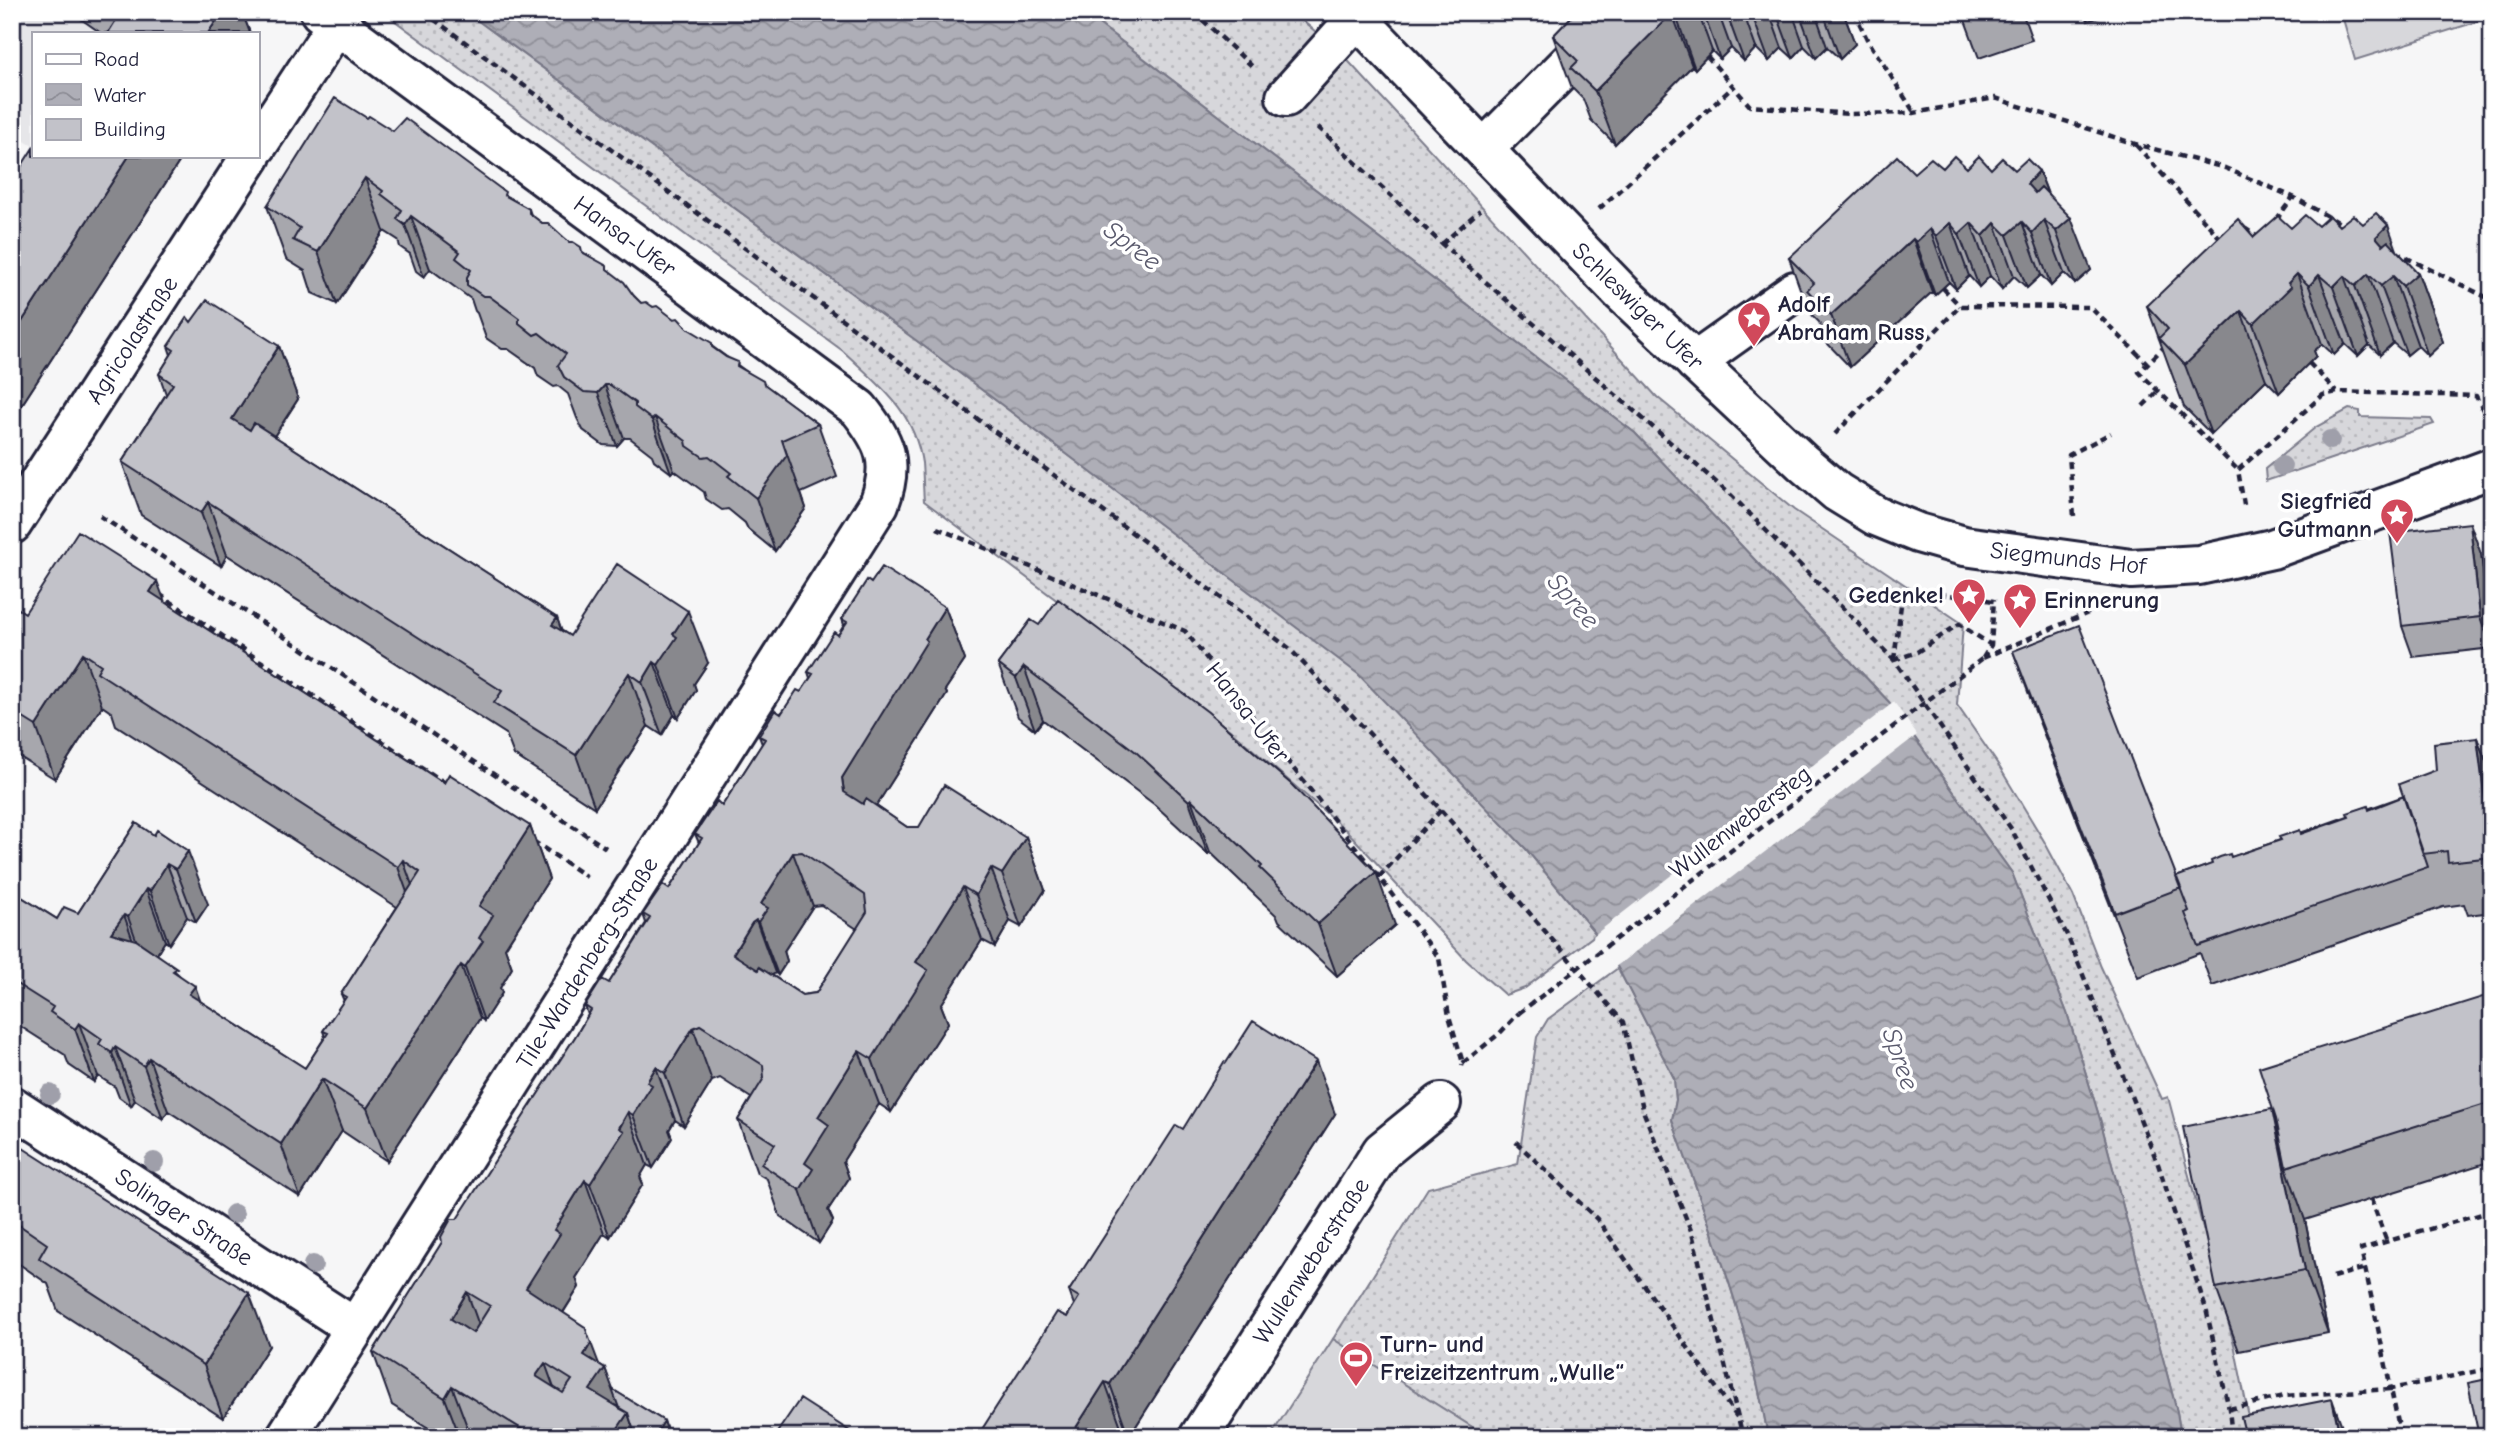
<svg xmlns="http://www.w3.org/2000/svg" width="2504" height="1449" viewBox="0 0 2504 1449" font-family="'Comic Neue',sans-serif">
	<defs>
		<pattern id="grass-dots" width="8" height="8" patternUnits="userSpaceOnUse" patternTransform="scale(1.75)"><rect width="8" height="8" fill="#d7d7db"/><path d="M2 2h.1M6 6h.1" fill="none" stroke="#b8b8bd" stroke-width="1.8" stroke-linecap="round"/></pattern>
		<pattern id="water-waves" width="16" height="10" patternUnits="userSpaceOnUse" patternTransform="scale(1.75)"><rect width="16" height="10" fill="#aeaeb7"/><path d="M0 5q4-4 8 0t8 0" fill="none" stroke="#8d8d96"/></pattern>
	</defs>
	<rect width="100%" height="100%" fill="#f6f6f7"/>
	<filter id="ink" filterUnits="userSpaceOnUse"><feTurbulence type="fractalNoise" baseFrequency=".0143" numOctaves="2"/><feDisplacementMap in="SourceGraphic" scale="14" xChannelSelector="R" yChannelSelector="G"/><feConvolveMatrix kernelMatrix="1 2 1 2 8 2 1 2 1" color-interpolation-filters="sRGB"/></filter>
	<g filter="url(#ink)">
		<path fill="#e6e6e9" d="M34,12H209L238,33H33V146L21,139L12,153V26Z"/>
		<path fill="url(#grass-dots)" stroke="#7c7c8b" stroke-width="2" d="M383,12H466L917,341L1359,674L1526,849L1596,934L1525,988L1505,995L1466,960L1347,831L1230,730L924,501C923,489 923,475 922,463C914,410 879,385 843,351Z
			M1083,12H1292L1340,52L1657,397L1794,510L1963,624L1957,705L1997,763L2044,841L2073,895L2101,967L2162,1099L2168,1097L2234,1344L2253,1437H2181L2177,1412L2100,1119L2067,1013L2012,873L1889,702L1635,433Z
			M2349,409L2360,411V417L2431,419L2434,424L2266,481L2265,469L2316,427Z
			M1618,968L1674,1078L1676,1100L1672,1120C1709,1224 1750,1328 1768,1437H1488L1333,1339L1428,1188L1518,1164L1537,1037L1548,1019Z"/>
		<path fill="#d7d7db" stroke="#7c7c8b" stroke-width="2" d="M2341,12H2492V17L2355,60Z
			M1333,1339L1488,1437H1270Z"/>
		<path fill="url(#water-waves)" stroke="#767685" stroke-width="2" d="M466,12H1083L1635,433L1889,702L2012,873L2067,1013L2100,1119L2177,1412L2181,1437H1768C1750,1328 1709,1224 1672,1120L1676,1100L1674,1078L1618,968L1596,934L1526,849L1358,674L917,341Z"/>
		<path fill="#f6f6f7" d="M1894,702L1917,735L1614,968L1593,936Z"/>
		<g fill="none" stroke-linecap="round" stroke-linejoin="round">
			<g stroke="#22223b" stroke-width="44">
				<path id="minor" d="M1351,12L1622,293L1803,463L1837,492L1876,516L1918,533L1964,546L2131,569L2199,565L2272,549L2492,468
					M1286,97L1357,18L1370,12
					M257,146L337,24
					M1484,149L1574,58
					M1695,362L1795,291
					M12,524L251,156
					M12,1106L355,1328
					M286,1437L879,504C895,462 885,442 859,409L320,12
					M1199,1437L1382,1151L1441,1103"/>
			</g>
			<path stroke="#22223b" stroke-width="4.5" stroke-dasharray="7 5" stroke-linecap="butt" d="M424,12L1289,648L1441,810L1623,1022L1644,1113L1692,1233L1743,1437
				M1194,12L1255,69
				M1854,12L1867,39L1914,112
				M1707,56L1750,106L1850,114L1914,113L1995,98L2135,144L2225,168L2293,197L2347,227
				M1318,127L1442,244L1732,496L1894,660L2012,830L2068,937L2158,1164L2206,1309L2229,1409L2232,1437
				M2136,145L2221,239
				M1599,209L1733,87
				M2276,220L2293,197
				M2244,230L2246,229L2259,238
				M1442,244L1480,210
				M2395,252L2492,300
				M1943,288L1960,306
				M2166,345L2139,372L2238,470
				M2309,363L2337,392
				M2143,406L2158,391
				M1835,434L1960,306L2090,307L2147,363
				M2244,505L2238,470L2323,395L2337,392L2476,396L2488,420
				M100,516L606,848
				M2074,516L2069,455L2111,433
				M937,528L1185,631L1379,877L1439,958L1449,1016L1463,1063L1462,1066
				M159,594L447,784
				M1983,658L2095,610
				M1983,658L1991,645L1994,599
				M1894,660L1903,589L1994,601
				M1894,660L1917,652L1959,624L1991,645
				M533,841L587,877
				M1379,877L1441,810
				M1463,1063L1500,1033L1519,1013
				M1516,1142L1597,1219L1737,1417
				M2487,1162L2492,1175
				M2371,1199L2387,1242
				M2492,1211L2361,1249L2391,1389L2492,1368
				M2333,1277L2366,1268
				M2229,1409L2284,1396L2391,1389L2401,1437"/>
			<use href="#minor" stroke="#fff" stroke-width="38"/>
			<path stroke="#22223b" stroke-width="4.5" stroke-dasharray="7 5" stroke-linecap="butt" d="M1519,1013L1983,658"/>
		</g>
		<g fill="#9f9faa">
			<circle cx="2330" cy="440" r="10"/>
			<circle cx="2282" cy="466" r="10"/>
			<circle cx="50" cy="1094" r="10"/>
			<circle cx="154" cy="1162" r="10"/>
			<circle cx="234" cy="1214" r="10"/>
			<circle cx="313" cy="1265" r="10"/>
		</g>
		<path fill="#a7a7ad" stroke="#22223b" stroke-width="2" fill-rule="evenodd" d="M71,12H242L250,33H101Z
			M1576,12H1843L1855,44L1840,59L1827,47L1816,58L1804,46L1793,58L1782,48L1769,61L1756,48L1744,61L1731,48L1720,59L1712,51L1695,69L1692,66L1615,144L1591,120L1583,99L1572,88L1553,36Z
			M1962,12H2022L2032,40L1979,58Z
			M2085,12H2116L2088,21Z
			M367,118L529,209L531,215L608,270L641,303L653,307L687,328L818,424L837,477L801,493L806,508L775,551L748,529L745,523L728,509L722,510L706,499L704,492L674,470L671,473L654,460L652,455L630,438H624L617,446L603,445L583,430L577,418L568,394L558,386L554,387L538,376L535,368L508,349H502L486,338L477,313L475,311L471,299L430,269L424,277L416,271L410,254L400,247L398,240L384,231L337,304L312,293L305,271L286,259L267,206Z
			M33,156H183L21,406L13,401L12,403V181Z
			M1967,168L2039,171L2048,194L2091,270L2075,284L2064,273L2051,286L2041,275L2027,288L2014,276L2002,289L1990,276L1979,287L1969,276L1956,289L1949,282L1935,295L1932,292L1850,367L1827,343L1819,322L1808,311L1789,258L1914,173Z
			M2363,224L2398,252L2418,273L2443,342L2428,356L2418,346L2407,355L2393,343L2380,355L2369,345L2358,356L2345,344L2334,355L2322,344L2314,351L2316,356L2279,393L2266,380L2211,434L2184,407L2147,306L2254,237L2291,228Z
			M191,322L279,346L298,399L274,436L557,618L561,630L570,636L708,663L694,684L696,690L678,718L674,715L662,735L648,726L595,808L514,755L506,734L227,555L221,566L141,515L122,462L166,394L159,374L171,355L168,346Z
			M2481,554L2492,648L2413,657L2402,626Z
			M871,583L945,607L965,660L945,690L947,694L876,806L907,827L1026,837L1045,890L1021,927L1010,921L995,947L982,940L941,1005L948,1023L891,1112L879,1104L843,1161L849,1178L828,1210L833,1221L819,1243L780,1216L767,1179L757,1173L738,1120L751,1098L720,1078L712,1081L684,1126L675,1120L669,1130L672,1138L653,1168L647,1165L640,1177L643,1184L610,1237L604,1233L576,1278L579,1287L563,1313L599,1364L605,1368L612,1389L664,1421L668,1433L666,1437H443L392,1405L373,1352L575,1037L588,1015L585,1006L609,983L646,923L643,914L669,889L699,843L695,834L722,806L762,744L759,736L801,692L810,678L808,672L838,635L844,625L842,619ZM821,905L857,929L816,993L802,995L772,975L775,973L778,975L787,961L784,951L813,906Z
			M165,602L444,783L530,826L549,879L505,948L512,968L500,988L502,993L484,1021L480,1018L387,1161L342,1131L300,1197L168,1111L163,1119L135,1100L131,1106L119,1097L115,1087L98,1076L94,1082L69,1065L65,1055L12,1021V891L57,919L78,913L136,823L208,904L196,922L187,917L169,944L165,941L157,954L179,975L200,1001L305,1068L325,1037L323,1031L344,1001L341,994L397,907L116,725L112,713L102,706L55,779L12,752V605L25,613Z
			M1031,620L1395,925L1337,976L1279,921L1277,916L1210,852L1208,854L1155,805L1043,720L1035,730L1018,717L998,664Z
			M2013,651L2176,877L2404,796L2477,738L2492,777V912L2468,915L2464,904L2443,907L2212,986L2200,953L2138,977L2036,714Z
			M2492,994V1161L2305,1220L2328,1333L2239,1351L2216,1288L2272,1109Z
			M1335,1114L1129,1437L1124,1435L1067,1317L1074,1305L1069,1291L1183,1129Z
			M12,1141L269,1346L223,1418L58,1311L48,1284L12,1259Z"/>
		<path fill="#88888d" stroke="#22223b" stroke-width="2" d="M222,12H242L250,33H208Z
			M1679,12H1698L1712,51L1695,69L1676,16Z
			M1703,12H1718L1731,48L1720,59Z
			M1726,12H1743L1756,48L1744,61Z
			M1751,12H1769L1782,48L1769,61Z
			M1776,12H1792L1804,46L1793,58Z
			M1799,12H1815L1827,47L1816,58Z
			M1823,12H1843L1855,44L1840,59Z
			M1672,13L1692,66L1615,144L1595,91Z
			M129,156H183L21,406L12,382V337Z
			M2039,171L2059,224L2044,220L2064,273L2051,286L2032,233L2027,184Z
			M365,178L384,231L337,304L318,252Z
			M411,216L430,269L424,277L405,225Z
			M2071,218L2091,270L2075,284L2056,231Z
			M2022,222L2041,275L2027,288L2007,235Z
			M1950,223L1969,276L1956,289L1936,236Z
			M1971,223L1990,276L1979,287L1959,234Z
			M1995,223L2014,276L2002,289L1983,236Z
			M2388,225L2408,281L2418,273L2443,342L2428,356L2403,286L2393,276L2418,346L2407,355L2381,286L2376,237Z
			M1930,229L1949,282L1935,295L1916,242Z
			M1913,239L1932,292L1850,367L1831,315Z
			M2297,274L2322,344L2314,351L2316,356L2279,393L2253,324L2288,283Z
			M2368,274L2393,343L2380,355L2355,286Z
			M2319,275L2345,344L2334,355L2309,286Z
			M2344,276L2369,345L2358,356L2333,287Z
			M2241,311L2266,380L2211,434L2185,365Z
			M279,346L298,399L251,472L232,419Z
			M605,385L624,438L617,446L598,393Z
			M655,417L674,470L671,473L652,420Z
			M782,440L806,508L775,551L756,498Z
			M208,502L227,555L221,566L201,513Z
			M2470,523L2481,554L2492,648L2480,617Z
			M157,581L177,634L150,592Z
			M945,607L965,660L945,690L947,694L861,830L844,792L842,778L925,639Z
			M688,611L708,663L694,684L696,690L678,718L658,665L673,634Z
			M557,618L576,671L552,625Z
			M83,653L102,706L55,779L36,726Z
			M654,662L674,715L662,735L642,682Z
			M1024,667L1043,720L1035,730L1016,678Z
			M629,673L648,726L595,808L576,755Z
			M2477,738L2492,777V855Z
			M1191,799L1210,852L1208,854L1189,801Z
			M530,826L549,879L505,948L512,968L500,988L502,993L484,1021L465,968L479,938V906Z
			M1026,837L1045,890L1021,927L1002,874Z
			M188,851L208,904L196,922L176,869Z
			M793,853L813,906L784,951L787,961L778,975L758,922L761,904Z
			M403,860L422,913L417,920L398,867Z
			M167,864L187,917L169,944L150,891Z
			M991,868L1010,921L995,947L976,895Z
			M1376,872L1395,925L1337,976L1318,924Z
			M963,887L982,940L941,1005L948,1023L891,1112L872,1059L916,962Z
			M146,889L165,941L147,970L128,917Z
			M124,915L143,968L111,933Z
			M756,920L775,973L771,976L752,1007L733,954L752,923Z
			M461,965L480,1018L387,1161L367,1108Z
			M195,986L214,1039L189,994Z
			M79,1023L98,1076L94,1082L75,1029Z
			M693,1028L712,1081L684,1126L665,1073Z
			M115,1047L135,1100L131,1106L112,1053Z
			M859,1051L879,1104L843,1161L849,1178L828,1210L833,1221L819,1243L800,1190L805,1163L818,1117Z
			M149,1058L168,1111L163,1119L144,1066Z
			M1316,1061L1335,1114L1129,1437L1110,1384Z
			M656,1067L675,1120L669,1130L672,1138L653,1168L633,1115L647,1082Z
			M322,1079L342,1131L300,1197L281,1144Z
			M2272,1109L2293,1165L2286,1167L2305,1220L2328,1333L2305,1270Z
			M628,1112L647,1165L640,1177L643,1184L610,1237L590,1184Z
			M585,1180L604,1233L576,1278L579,1287L545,1341L526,1288L554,1230Z
			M467,1292L486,1345L451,1319Z
			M249,1293L269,1346L223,1418L204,1365Z
			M591,1343L602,1372L605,1368L624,1419L628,1413L636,1437H612L590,1390L584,1355Z
			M545,1363L564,1416L536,1376Z
			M1105,1382L1124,1435L1123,1437H1070Z
			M452,1386L471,1437H460L445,1398Z
			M2332,1399L2346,1437H2340Z
			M664,1421L668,1433L666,1437H654Z"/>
		<path fill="#c2c2c9" stroke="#22223b" stroke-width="2" fill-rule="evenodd" d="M121,12H222L208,33H108Z
			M1576,12H1679L1676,16L1672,13L1595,91L1571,68L1578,61L1553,36Z
			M335,98L367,118L369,116L393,131L405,118L505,192L504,195L529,209V213L542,223H548L569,242H573L581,247L582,252L607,266V269L624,282L634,296L641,303L646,302L653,307L657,306L674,319L678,318L687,328L712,343V347L726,357L738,362L737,366L763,381L764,384L818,424L782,440L787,455L756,498L728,476L731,473L709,456L703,457L687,446L686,441L655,417L652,420L635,407V403L610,385H605L598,393L584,392L564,377L558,365L566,354L539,333L534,335L519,323V318L489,296H483L467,285V277L471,270L456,258L460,252L411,216L405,225L397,219L402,210L381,194L383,191L365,178L318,252L293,240L300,228L267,206Z
			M33,148V156H129L12,337V181Z
			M1897,156L1914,173L1931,158L1943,168L1954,156L1967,168L1979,156L1991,169L2002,158L2015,170L2027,159L2039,171L2027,184L2035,193L2041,187L2071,218L2056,231L2044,220L2032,233L2022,222L2007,235L1995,223L1983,236L1971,223L1959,234L1950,223L1936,236L1930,229L1916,242L1913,239L1831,315L1807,290L1814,283L1789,258Z
			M2376,213L2388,225L2376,237L2383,245L2388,241L2418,273L2403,286L2393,276L2381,286L2368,274L2355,286L2344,276L2333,287L2319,275L2309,286L2297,274L2288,283L2291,287L2253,324L2241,311L2185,365L2159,338L2168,329L2147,306L2238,219L2254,237L2278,216L2291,228L2305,215L2318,226L2329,216L2339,226L2353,215L2363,224Z
			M207,300L279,346L232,419L250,430L254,423L557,618L552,625L570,636L617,564L688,611L673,634L677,637L658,665L654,662L642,682L629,673L576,755L494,703L502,691L208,502L201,513L122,462L173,384L159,374L174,350L168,346L187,317L191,322Z
			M2470,523L2480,617L2402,626L2390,532Z
			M78,531L157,581L150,592L444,783L449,774L530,826L479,906L493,915L479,938L483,941L465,968L461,965L367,1108L322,1079L281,1144L149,1058L144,1066L115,1047L112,1053L99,1044L102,1039L79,1023L75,1029L50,1012L53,1007L12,981V891L57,919L64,907L78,913L136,823L154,835L157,830L188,851L176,869L167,864L150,891L146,889L128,917L124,915L111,933L136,940L177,968L173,971L195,986L189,994L305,1068L328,1033L323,1031L346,997L341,994L420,872L403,860L398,867L97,672L101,665L83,653L36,726L12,711V605L25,613Z
			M882,567L945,607L925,639L927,641L842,778L844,792L863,804L866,799L907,827H919L944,785L1026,837L1002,874L991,868L976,895L963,887L916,962L928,970L872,1059L859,1051L818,1117L829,1125L805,1163L813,1169L800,1190L761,1164L775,1144L738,1120L764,1078L763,1065L700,1025L693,1028L665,1073L656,1067L647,1082L652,1085L633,1115L628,1112L619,1128L624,1131L590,1184L585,1180L554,1230L560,1234L526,1288L585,1327L591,1343L584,1355L605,1368L590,1390L628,1413L612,1437H529L528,1433L452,1386L445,1398L373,1352L442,1242L441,1237L451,1219H457L575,1037L591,1010L585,1006L602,979L609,983L650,918L643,914L663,885L669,889L702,838L695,834L717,801L722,806L765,739L759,736L775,710L781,714L797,690L801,692L813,674L808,672L834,632L838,635L847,622L842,619L867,580L871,583ZM802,852L865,895L867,912L816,993L802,995L759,967L758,970L733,954L752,923L756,920L758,922L768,908L761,904L793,853ZM467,1292L490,1306L473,1333L451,1319ZM545,1363L572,1380L563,1393L536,1376Z
			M1058,599L1208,712L1291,784L1376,872L1318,924L1260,868L1262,866L1191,799L1189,801L1136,752L1024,667L1016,678L998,664L1031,620L1039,625Z
			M2079,625L2181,888L2115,913L2013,651Z
			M2477,738L2492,857L2448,862L2447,851L2423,854L2399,784L2436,770L2434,743Z
			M2404,796L2428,867L2198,946L2185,913L2189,911L2176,877L2212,864L2211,861L2220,857L2230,854L2231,857L2281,840L2279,837L2300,830L2301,834L2349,817L2347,813L2368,806L2369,810Z
			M2492,994V1102L2286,1167L2276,1119L2259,1067Z
			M1253,1021L1316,1061L1110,1384L1105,1382L1070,1437H977L1057,1312L1067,1317L1079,1297L1069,1291L1176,1125L1183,1129L1224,1062L1226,1063Z
			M2272,1109L2305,1270L2216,1288L2183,1127Z
			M12,1141L249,1293L204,1365L39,1258L47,1244L12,1220Z
			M2492,1378V1437H2479L2468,1383Z
			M612,1389L664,1421L654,1437H636L628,1413L619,1408Z
			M800,1399L859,1437H768L771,1431L776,1434Z
			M2332,1399L2340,1437H2246L2241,1417Z"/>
	</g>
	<defs>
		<g id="sight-pin" transform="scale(1.75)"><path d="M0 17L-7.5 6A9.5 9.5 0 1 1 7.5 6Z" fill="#d1495b" stroke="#fff"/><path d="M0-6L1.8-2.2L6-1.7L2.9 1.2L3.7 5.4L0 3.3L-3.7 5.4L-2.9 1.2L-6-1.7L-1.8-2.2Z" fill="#fff"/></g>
		<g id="stadium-pin" transform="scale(1.75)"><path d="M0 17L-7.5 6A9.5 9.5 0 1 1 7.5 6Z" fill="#d1495b" stroke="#fff"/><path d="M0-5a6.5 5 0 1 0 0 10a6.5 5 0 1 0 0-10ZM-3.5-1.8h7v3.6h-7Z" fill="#fff"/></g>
	</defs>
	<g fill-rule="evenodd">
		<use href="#sight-pin" x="1754" y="318"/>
		<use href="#sight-pin" x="2397" y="515"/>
		<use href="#sight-pin" x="1969" y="595"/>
		<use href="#sight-pin" x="2020" y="600"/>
		<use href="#stadium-pin" x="1356" y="1358"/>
	</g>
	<g text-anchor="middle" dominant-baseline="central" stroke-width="7" stroke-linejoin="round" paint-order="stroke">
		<g font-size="24" fill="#22223b" stroke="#fff">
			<text transform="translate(625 236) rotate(36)">Hansa-Ufer</text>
			<text transform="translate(1638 306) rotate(44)">Schleswiger Ufer</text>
			<text transform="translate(132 340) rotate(-57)">Agricolastraße</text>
			<text transform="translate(2068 558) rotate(6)">Siegmunds Hof</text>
			<text transform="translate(1248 712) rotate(52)">Hansa-Ufer</text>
			<text transform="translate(1740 822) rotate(-37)">Wullenwebersteg</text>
			<text transform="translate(587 963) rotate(-58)">Tile-Wardenberg-Straße</text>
			<text transform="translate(184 1217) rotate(33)">Solinger Straße</text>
			<text transform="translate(1311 1261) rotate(-57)">Wullenweberstraße</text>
		</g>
		<g font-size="24" font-weight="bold" fill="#22223b" stroke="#fff" text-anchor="start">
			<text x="1778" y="304">Adolf<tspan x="1778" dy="28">Abraham Russ</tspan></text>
			<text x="2372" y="501" text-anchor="end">Siegfried<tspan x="2372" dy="28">Gutmann</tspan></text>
			<text x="1944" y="595" text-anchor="end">Gedenke!</text>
			<text x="2044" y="600">Erinnerung</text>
			<text x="1380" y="1344">Turn- und<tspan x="1380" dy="28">Freizeitzentrum „Wulle“</tspan></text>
		</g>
		<g font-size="26" font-style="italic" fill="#5a5a6d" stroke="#fff">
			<text transform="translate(1132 246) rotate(37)">Spree</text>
			<text transform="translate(1573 601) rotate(49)">Spree</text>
			<text transform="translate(1900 1059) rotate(71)">Spree</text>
		</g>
	</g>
	<rect width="2504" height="1449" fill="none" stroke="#fff" stroke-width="42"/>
	<rect x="21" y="21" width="2462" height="1407" fill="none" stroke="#22223b" stroke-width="2.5" filter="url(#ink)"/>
	<rect x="32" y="32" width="228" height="126" fill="#ffffff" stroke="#a7a7b1" stroke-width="2"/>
	<rect x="46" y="54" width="35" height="10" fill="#ffffff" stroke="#a7a7b1" stroke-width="2"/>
	<text x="94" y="66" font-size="21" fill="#22223b">Road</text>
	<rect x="46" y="84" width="35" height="21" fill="url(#water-waves)" stroke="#a7a7b1" stroke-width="2"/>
	<text x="94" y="102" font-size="21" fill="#22223b">Water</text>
	<rect x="46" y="119" width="35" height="21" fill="#c2c2c9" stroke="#a7a7b1" stroke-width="2"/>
	<text x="94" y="136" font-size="21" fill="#22223b">Building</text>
</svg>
